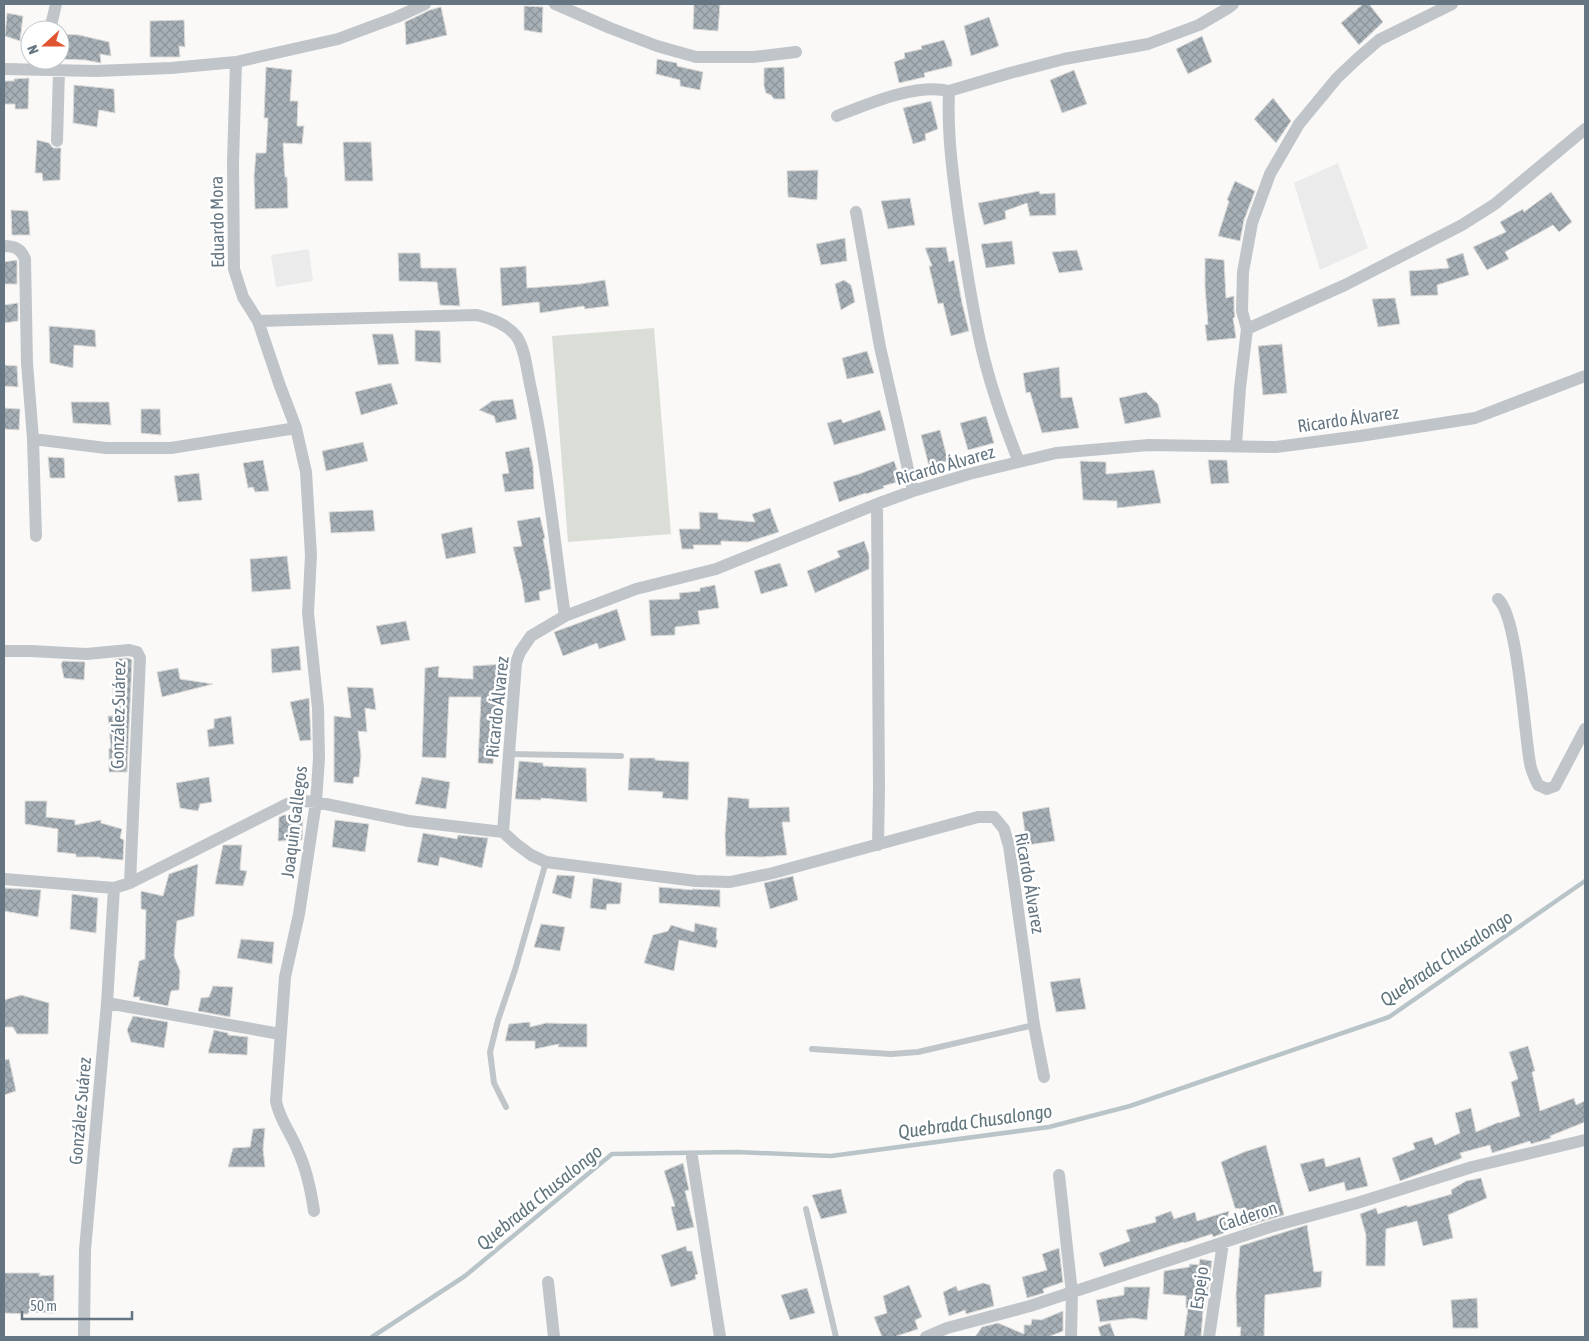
<svg xmlns="http://www.w3.org/2000/svg" width="1589" height="1341" viewBox="0 0 1589 1341" font-family="'Asap Condensed',sans-serif">
	<defs>
		<pattern id="building-cross-hatch" width="8" height="8" patternUnits="userSpaceOnUse" patternTransform="scale(1.25)"><rect width="8" height="8" fill="#a7b0b6"/><path d="M0 0l8 8M0 8l8-8" fill="none" stroke="#8c9499"/></pattern>
	</defs>
	<rect width="100%" height="100%" fill="#faf9f7"/>
	<path fill="#eaebea" d="M1338,163L1368,248L1320,270L1294,183Z
		M309,249L313,281L276,287L271,255Z"/>
	<path fill="#daded7" d="M654,328L671,534L568,542L552,336Z"/>
	<g fill="none" stroke-linecap="round" stroke-linejoin="round">
		<path stroke="#b8c4c8" stroke-width="4.5" d="M372,1337L465,1276L612,1154L737,1152L831,1156L1049,1127L1130,1106L1389,1017L1585,881"/>
	</g>
	<path fill="url(#building-cross-hatch)" stroke="#dbdbda" d="M694,4H720L718,31L693,29Z
		M1363,4H1369L1383,22L1359,45L1341,23Z
		M524,6L543,7L542,33L524,30Z
		M441,7L447,35L406,45L405,22L430,10Z
		M7,13L23,16L20,41L5,36Z
		M989,17L999,46L971,56L964,26Z
		M184,20L185,47L179,46L180,57H150V21Z
		M61,34L79,35L109,42L111,56L100,54L101,63L85,60L60,59Z
		M1202,36L1212,62L1188,74L1176,49Z
		M944,40L952,61V66L924,73L925,77L899,83L894,62L905,58L904,53L922,49L921,46Z
		M657,59L677,63V66L703,72L700,90L680,86V80L656,74Z
		M266,67L292,70L290,101H298L297,126H304L302,144L283,143L285,177H287L288,208L255,209L254,176L256,153H266L268,118H264Z
		M784,67L785,99H774L771,95L766,93L764,86V68Z
		M1074,70L1087,104L1062,113L1050,80Z
		M29,78L28,109H15V104H4V81H14V79Z
		M74,85L114,89L115,113L99,110L97,127L73,123Z
		M1273,98L1291,121L1276,143L1254,119Z
		M931,101L938,129L925,134L926,140L913,144L903,108Z
		M37,140L49,143L53,148H61L60,180L43,181L42,173H35Z
		M343,142H371L373,181H345Z
		M818,170L817,200L788,197L787,171Z
		M1235,181L1255,191L1244,220L1240,241L1218,236L1229,201L1227,200Z
		M1039,191L1040,194L1055,193L1056,215L1030,216L1027,203L1005,211L1006,219L984,225L978,203Z
		M1551,192L1572,222L1559,232L1553,225L1505,252L1509,259L1487,270L1473,247L1506,232L1500,222L1523,209L1524,212Z
		M910,198L915,225L888,229L881,201Z
		M11,210L28,211L30,235H12Z
		M845,238L847,261L821,265L816,244Z
		M1012,241L1015,264L986,268L981,244Z
		M946,247L949,262L954,260L962,303L969,331L951,336L943,303L938,304L929,266H932L925,248Z
		M1077,250L1083,270L1059,273L1052,252Z
		M398,253H420L421,268H456L460,306L440,305L437,282L399,281Z
		M1463,253L1469,275L1437,285L1438,295L1411,296L1409,271L1449,268L1446,259Z
		M1205,258L1224,260L1226,298L1234,296V311L1235,317L1233,318L1236,338L1207,341L1205,325L1208,324L1205,287Z
		M17,260V284H4V262Z
		M526,266L527,288L580,284L605,280L609,306L585,309L584,306L540,313L539,302L502,306L500,268Z
		M844,280L851,285L855,302L841,310L835,284Z
		M1395,298L1400,324L1378,327L1372,299Z
		M18,303V321L4,323V305Z
		M49,326L95,330L96,347L74,345L73,368L50,363Z
		M415,330L440,331L441,363L415,361Z
		M372,334H393L399,364L378,365Z
		M1282,344L1287,393L1263,395L1258,346Z
		M867,351L874,373L847,379L842,358Z
		M4,365L17,366L18,387L4,386Z
		M1059,367L1061,398L1072,397L1079,428L1042,433L1030,392L1026,393L1023,373Z
		M391,383L398,404L361,415L355,392Z
		M1146,392L1158,404L1161,417L1125,424L1119,398Z
		M513,399L517,419L496,423L494,416L479,410L492,401Z
		M71,402H109L111,425L73,423Z
		M4,408L20,409L19,430L4,429Z
		M141,409H160L161,435L141,433Z
		M880,410L886,430L834,445L827,423L841,419L843,423Z
		M986,416L994,443L968,450L960,423Z
		M940,430L948,461L929,466L921,435Z
		M363,442L368,461L326,471L322,451Z
		M529,447L533,465L534,489L505,492L502,474L509,473L505,452Z
		M48,457L64,458L65,478H50Z
		M263,460L269,491L255,492L253,487L248,488L243,463Z
		M1208,460H1227L1229,483L1211,484Z
		M894,461L901,481L883,486L884,488L866,494V493L839,502L833,482L859,474Z
		M1080,461L1106,462V474L1154,470L1161,503L1117,508V501L1083,500Z
		M199,473L202,500L178,502L174,476Z
		M770,508L779,532L748,542L721,541V545H693L694,549H682L679,529H700L699,512L718,513V519L755,522L752,514Z
		M373,510L375,531L331,533L329,512Z
		M540,517L545,538L543,539L549,570L551,589L539,592L540,600L525,603L522,583L513,547L522,546L517,521Z
		M472,527L476,553L446,559L441,534Z
		M864,541L869,555V569L815,593L807,571L840,557L837,551Z
		M287,556L291,589L252,592L250,559Z
		M780,563L788,586L761,594L754,571Z
		M715,585L719,608L698,611L700,624L675,627V635L651,636L649,600L680,599L679,593L700,591V588Z
		M617,609L626,640L599,649L597,643L563,656L554,632Z
		M406,621L410,640L381,645L376,626Z
		M299,646L301,670L272,673L271,649Z
		M128,658L132,660L127,772H109V748L111,749L108,716H114L113,687H116L115,659Z
		M63,661L85,662L84,680L64,678L61,664Z
		M505,664L504,680H502L501,698H499L493,764L478,763L481,697H449L446,758L422,757L425,668L439,666L438,677L473,679V666Z
		M178,668L180,679L213,684L162,697L157,672Z
		M347,687L373,688L376,710L365,708L367,732L358,731L361,756L359,777H354L353,784L334,782V716L351,718Z
		M309,698L311,740L300,741L290,702Z
		M231,716L234,744L209,747L207,730L214,728V719Z
		M630,758H655V760L689,762L688,800L662,798L663,792L628,790Z
		M519,761L543,763V766L586,768L587,802L541,798V800L515,799Z
		M209,777L212,802L200,804L198,811L180,808L176,783Z
		M422,777L450,782L446,809L415,804Z
		M728,797L749,799V808L789,807L790,822H782L787,855L762,857L726,856L725,835Z
		M25,801H47L46,817L75,820V825L101,820V823L122,829L120,838L124,840L123,860L100,858V857H76V854L57,852L58,829L25,824Z
		M1049,807L1055,841L1027,845L1022,812Z
		M284,815L303,816L302,840L278,841L279,817Z
		M335,820L369,824L365,852L332,847Z
		M423,833L457,839L458,835L488,838L482,868L440,857L438,866L417,862Z
		M223,845H242L240,870L247,871L243,886L215,884Z
		M198,864L194,916L177,921L174,956L180,971L179,990L171,991L168,1006L139,1000L140,997H133L139,961L145,959L146,910L141,909V891L163,896L169,874Z
		M557,875L575,876L571,899L552,893Z
		M793,876L798,900L770,909L764,883Z
		M593,878L622,883L620,904H607L606,910L590,908Z
		M659,887L692,890V889L720,890V907L659,903Z
		M4,888L41,890L38,917L4,911Z
		M72,894L98,898L96,933L70,929Z
		M695,923L717,928L716,940H718L716,948L679,940L674,971L644,963L653,935L668,931L671,925L694,932Z
		M541,924L565,927L560,951L534,947Z
		M241,939L274,942L272,964L237,958Z
		M1080,978L1086,1009L1056,1012L1050,982Z
		M213,986L233,987L230,1017L198,1011L201,998L209,997Z
		M21,995L49,1003L48,1034H17L13,1027H4V1000Z
		M133,1016L168,1022L164,1048L131,1042L127,1030Z
		M530,1022V1027L546,1023L587,1024V1047H558L559,1044L535,1049V1041H505L509,1024Z
		M214,1030L228,1033V1035L248,1037L247,1055L208,1053Z
		M1528,1046L1535,1071L1532,1072L1540,1111L1574,1098L1576,1105L1585,1101V1122L1550,1136L1551,1138L1531,1144L1530,1141L1492,1153L1490,1145L1460,1153L1462,1158L1400,1181L1392,1158L1415,1149L1413,1143L1432,1137L1435,1145L1460,1133L1455,1113L1471,1108L1476,1132L1499,1122V1123L1520,1116L1511,1082L1518,1079L1509,1052Z
		M9,1059L16,1091L4,1095V1060Z
		M265,1128L263,1149L265,1167H228L233,1148L250,1147L253,1129Z
		M1266,1145L1284,1215L1240,1228L1241,1209L1235,1208L1221,1162L1244,1152Z
		M1360,1157L1368,1186L1346,1191L1344,1182L1309,1192L1300,1164L1324,1158L1326,1167Z
		M683,1163L689,1190L685,1191L694,1227L677,1231L671,1207L675,1206L664,1171Z
		M1481,1178L1487,1198L1448,1215L1453,1238L1423,1246L1417,1221L1386,1229L1385,1266H1366V1235L1360,1214L1376,1208L1378,1214L1407,1205V1207L1452,1194L1451,1190L1466,1181Z
		M841,1189L847,1213L821,1219L812,1195Z
		M1171,1211L1174,1219L1195,1212L1197,1221L1229,1211L1224,1233L1213,1237L1212,1234L1184,1243L1183,1242L1104,1267L1099,1253L1130,1241L1126,1230L1156,1222L1155,1217Z
		M1307,1225L1314,1272L1322,1271L1321,1287L1265,1295L1264,1337H1240L1241,1327H1237L1236,1294L1240,1246Z
		M686,1246L687,1251H692L698,1274L695,1275L696,1279L671,1287L661,1255Z
		M1059,1248L1063,1282L1043,1289L1044,1293L1027,1298L1022,1277L1047,1270L1042,1254Z
		M1200,1259L1212,1261L1205,1310H1203L1201,1337H1184L1188,1308H1186V1296L1163,1294L1164,1271L1189,1267L1190,1264L1199,1265Z
		M4,1273H40L39,1276L54,1275V1313L28,1312V1314L4,1313Z
		M983,1283L990,1285L994,1306L966,1314L965,1310L949,1316L943,1292L956,1286L958,1291Z
		M909,1285L922,1317L915,1320L918,1329L894,1337H882L874,1317L887,1313L883,1296Z
		M1124,1287H1150L1147,1320L1133,1318L1100,1322L1096,1300L1124,1295Z
		M807,1288L815,1313L790,1320L781,1295Z
		M1477,1298L1478,1328H1453L1451,1300Z
		M1063,1311V1331L1048,1337H975L982,1327L998,1323L1024,1334V1325H1031L1032,1319L1041,1320Z
		M1110,1323L1115,1337H1101L1098,1327Z"/>
	<g fill="none" stroke-linecap="round" stroke-linejoin="round">
		<path stroke="#c0c5c9" stroke-width="6" d="M509,754L621,756
			M812,1049L891,1054L918,1052L1034,1025
			M506,1107L494,1083L490,1052L498,1020L515,970L546,862
			M806,1209L836,1337"/>
		<path stroke="#c0c5c9" stroke-width="12" d="M555,4L610,28L657,46L696,57H753L796,52
			M50,30L56,4
			M236,62L233,163L234,269L243,297L258,321L280,386L296,428L306,472L311,555L308,613L318,708L319,758L316,802L299,914L285,977L276,1101C279,1119 291,1133 298,1151C307,1170 311,1191 314,1211
			M4,69L96,71L171,68L236,62L338,39L397,17L425,4
			M837,116C868,104 916,83 949,91
			M57,141L59,70
			M856,212L880,347L913,491
			M4,246C15,246 21,249 25,259L27,363L33,439L36,536
			M258,321L477,315C492,319 507,324 517,337C526,351 527,373 531,389C547,463 554,540 565,616
			M1247,329L1345,285L1462,225L1495,204L1585,129
			M33,439L106,448H171L296,428
			M1236,445L1240,388L1247,329L1242,311L1243,272L1252,223L1270,174L1299,124L1337,78L1357,59L1379,40L1452,4
			M1019,462C1005,427 992,391 983,354C972,310 966,265 959,220C953,177 947,134 949,91L1010,73L1064,59L1148,44L1199,25L1228,8L1233,4
			M877,504L879,790L878,845
			M1498,599C1518,617 1524,731 1530,763C1531,771 1535,778 1538,785L1547,789L1555,786L1585,729
			M4,651H31L86,654L129,650L137,652L140,658L130,883
			M503,832L516,663L520,652L531,636L565,616L636,589L716,569L877,504L913,491L969,474L1056,453L1149,445L1276,447L1360,436L1475,418L1585,376
			M4,879L114,888L130,883L291,802L303,801L316,802L409,821L503,832L515,843L531,855L546,862L696,881L730,882L773,873L978,817H994L1004,829L1009,846L1034,1025L1044,1077
			M107,1003L280,1034
			M692,1157L720,1337
			M1059,1175L1072,1293L1071,1337
			M548,1282L554,1337
			M84,1337L85,1250L107,1003L114,888
			M926,1337L947,1328L1030,1306L1270,1227L1357,1203L1472,1167L1585,1140
			M1209,1337L1223,1243"/>
	</g>
	<g text-anchor="middle" dominant-baseline="central" stroke-width="5" stroke-linejoin="round" paint-order="stroke">
		<g font-size="18" fill="#657682" stroke="#fff">
			<text transform="translate(217 222) rotate(-91)">Eduardo Mora</text>
			<text transform="translate(1348 419) rotate(-8)">Ricardo Álvarez</text>
			<text transform="translate(945 465) rotate(-16)">Ricardo Álvarez</text>
			<text transform="translate(497 707) rotate(-84)">Ricardo Álvarez</text>
			<text transform="translate(118 715) rotate(-89)">González Suárez</text>
			<text transform="translate(294 822) rotate(-83)">Joaquin Gallegos</text>
			<text transform="translate(1030 883) rotate(80)">Ricardo Álvarez</text>
			<text transform="translate(80 1111) rotate(-85)">González Suárez</text>
			<text transform="translate(1248 1216) rotate(-18)">Calderon</text>
			<text transform="translate(1199 1288) rotate(-82)">Espejo</text>
		</g>
		<g font-size="19" font-style="italic" fill="#60757c" stroke="#fff">
			<text transform="translate(1446 958) rotate(-34)">Quebrada Chusalongo</text>
			<text transform="translate(975 1121) rotate(-8)">Quebrada Chusalongo</text>
			<text transform="translate(539 1197) rotate(-39)">Quebrada Chusalongo</text>
		</g>
	</g>
	<rect width="1589" height="1341" fill="none" stroke="#657682" stroke-width="10"/>
	<g transform="translate(45 45) rotate(249)"><circle r="24" fill="#ffffff" stroke="#c1c8cd"/>
	<path d="M0-4L9 19L0 12L-9 19Z" fill="#e05531"/>
	<text y="-8" font-size="14" font-weight="bold" text-anchor="middle" fill="#657682">N</text>
	</g>
	<path d="M22 1311v8h110v-8" fill="none" stroke="#657682" stroke-width="2.5"/>
	<text x="30" y="1311" font-size="15" fill="#657682" stroke="#ffffff" stroke-width="4" paint-order="stroke">50 m</text>
</svg>
